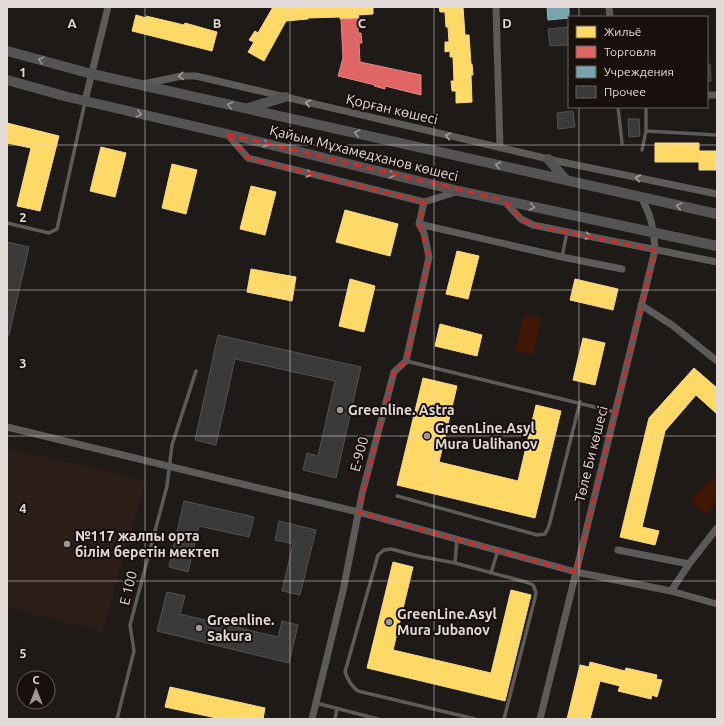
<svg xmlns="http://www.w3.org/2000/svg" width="724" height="726" viewBox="0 0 724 726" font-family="Ubuntu,sans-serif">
	<rect width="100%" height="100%" fill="#1e1a18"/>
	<path fill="#2b1d18" d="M7,448L146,480L102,632L7,608Z"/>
	<path fill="#401605" d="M524,314L541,318L533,355L515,351Z
		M713,476L717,480V501L706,515L693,504L692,499Z"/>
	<path fill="#ffd966" stroke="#f6d988" d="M273,7H373V14L358,15L359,18L340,19V17L308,18V19L286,21L264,61L248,52L254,42L249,40L255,31L258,33Z
		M439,7H463L465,35H469L471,64H472L473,75H471L472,102L456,103V91H452L451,81H454L453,57H450V51L445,52V42H449L448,27H446L445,12H440Z
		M136,15L146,18V16L184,25L185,23L217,32L212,51L132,31Z
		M7,123L59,136L40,211L17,206L31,148L7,143Z
		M655,143H699V151H717V170H699V162H655Z
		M101,147L126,153L115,197L90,191Z
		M172,164L197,170L186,214L162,208Z
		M251,186L276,192L265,235L240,229Z
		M345,210L398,224L390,256L336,242Z
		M457,251L479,256L468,299L446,294Z
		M251,269L296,277L292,301L247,292Z
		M350,279L375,286L364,332L339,326Z
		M575,279L618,289L613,310L570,300Z
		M440,324L482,335L477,356L435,346Z
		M583,338L605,343L595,385L573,380Z
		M694,368L717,388V414L696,395L665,431L642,527L659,531L655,545L620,537L649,418Z
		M423,378L457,386L439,462L518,481L536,405L561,411L535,518L397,485Z
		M393,562L413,567L393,650L491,673L511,590L531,595L505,701L367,668Z
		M590,662L625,671L626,668L657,675L656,679L662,680L657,697L652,695L651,699L618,691L620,686L600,681L590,719H567L580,665L589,667Z
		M170,687L265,708L263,719H221L165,707Z"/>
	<path fill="#e06666" stroke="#e08988" d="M341,19H358V33H361L362,43H359L360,62L421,75V95L385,86V89L374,86L375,85L338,76L343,58Z"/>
	<path fill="#76a5af" stroke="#96b5bb" d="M547,7H569V18L548,20Z"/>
	<path fill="#3b3a3a" stroke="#525252" d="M569,27V45L550,46L548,29Z
		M707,64H710L711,81L707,82Z
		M573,111L575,127L558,129L557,113Z
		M628,119H639L640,136L629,137Z
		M7,242L29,247L9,335H7Z
		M218,335L361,367L336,478L303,470L307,453L318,456L335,381L235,359L216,445L195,440Z
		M184,501L254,517L249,537L199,526L188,572L169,567Z
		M279,521L316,530L300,595L282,591L293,544L275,540Z
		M167,592L185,596L180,614L278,637L282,621L298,625L289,663L157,631Z"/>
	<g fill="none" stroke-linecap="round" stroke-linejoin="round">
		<path stroke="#5d5b59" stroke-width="3.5" d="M618,107L622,143
			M646,131L717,135
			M642,150L646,131V107
			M7,223L49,233L57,229L85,102
			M562,257L567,232
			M406,361L615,412
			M397,496L537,535L545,534L549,526L580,402
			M455,563L457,539
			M491,573L498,550
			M316,703L378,719
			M117,719L134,651L130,625L167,486L172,445L196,371
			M335,719L337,709
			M475,719L358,691C351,686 348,681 345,672L378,555L384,550L391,549L418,556L455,563L526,582L533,585L536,592L535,598L504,719"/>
		<path stroke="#5d5b59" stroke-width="7" d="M496,7L500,148
			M609,7L610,17
			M143,84L182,76H196L557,161L717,194
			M707,95H717
			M85,101L108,7
			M227,134L248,158L424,202L459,191
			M504,201L521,219L533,225L717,262
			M419,224L562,257L622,269
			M641,305L672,325L717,361
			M7,427L358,512L576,572L671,591L717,604
			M618,550L689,564
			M671,591L689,564L717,528
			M312,719L343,591L362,494L394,372L406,361L429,257L424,233L419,224L424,202
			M540,719L655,250C654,229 651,215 641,197"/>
		<path stroke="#555353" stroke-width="10" d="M7,51L92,74L717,214
			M7,80L68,97L227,134L459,191L717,246
			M248,108L285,97
			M548,159L566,180"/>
	</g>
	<defs><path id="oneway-chevron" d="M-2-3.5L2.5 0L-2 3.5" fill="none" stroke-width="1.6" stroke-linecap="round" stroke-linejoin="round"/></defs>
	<g stroke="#9b9696">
		<use href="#oneway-chevron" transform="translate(41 60) rotate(-165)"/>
		<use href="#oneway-chevron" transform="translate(230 105) rotate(-167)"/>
		<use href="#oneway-chevron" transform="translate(139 114) rotate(13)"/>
		<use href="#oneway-chevron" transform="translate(357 133) rotate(-167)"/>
		<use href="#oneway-chevron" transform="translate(266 144) rotate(14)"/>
		<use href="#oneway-chevron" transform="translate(498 165) rotate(-167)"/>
		<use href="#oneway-chevron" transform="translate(392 175) rotate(14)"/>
		<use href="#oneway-chevron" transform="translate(679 206) rotate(-167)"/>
		<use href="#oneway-chevron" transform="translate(532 207) rotate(12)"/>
	</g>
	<g stroke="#a6a19f">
		<use href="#oneway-chevron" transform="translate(181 76) rotate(175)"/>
		<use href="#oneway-chevron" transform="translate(308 103) rotate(-167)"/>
		<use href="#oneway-chevron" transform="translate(448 136) rotate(-167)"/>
		<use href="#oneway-chevron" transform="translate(309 174) rotate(14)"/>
		<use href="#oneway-chevron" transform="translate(638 178) rotate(-168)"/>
		<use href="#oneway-chevron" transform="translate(588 236) rotate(11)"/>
	</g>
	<path fill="none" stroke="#d62828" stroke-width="3" stroke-dasharray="8 5" stroke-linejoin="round" d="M227,134L504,200L521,219L533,225L655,250L576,572L358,512L394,372L406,361L429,257L419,224L424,202L248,158Z"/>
	<path fill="none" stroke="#e1dad8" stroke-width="1" stroke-opacity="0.55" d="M145,7V719M290,7V719M434,7V719M579,7V17M579,107V719M7,145H717M7,290H717M7,436H717M7,581H717"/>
	<g fill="#9d9795" stroke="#18100d" stroke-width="1.5">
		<circle cx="340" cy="410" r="4"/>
		<circle cx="427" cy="436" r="4"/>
		<circle cx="67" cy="544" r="4"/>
		<circle cx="389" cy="622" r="4"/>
		<circle cx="199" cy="628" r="4"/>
	</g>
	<g text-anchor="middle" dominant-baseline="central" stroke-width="4" stroke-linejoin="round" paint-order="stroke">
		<g font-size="14" fill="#e1dad8" stroke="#18100d">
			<text transform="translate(392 109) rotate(13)">Қорған көшесі</text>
			<text transform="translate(364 153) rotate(14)">Қайым Мұхамедханов көшесі</text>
			<text transform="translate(359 454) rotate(-75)">E-900</text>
			<text transform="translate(591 454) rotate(-76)">Төле Би көшесі</text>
			<text transform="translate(128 588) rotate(-76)">E 100</text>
		</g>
		<g font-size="14" font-weight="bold" fill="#e1dad8" stroke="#18100d" text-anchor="start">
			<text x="348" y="410">Greenline. Astra</text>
			<text x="435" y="428">GreenLine.Asyl<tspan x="435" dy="16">Mura Ualihanov</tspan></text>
			<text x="75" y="536">№117 жалпы орта<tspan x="75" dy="16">білім беретін мектеп</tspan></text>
			<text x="397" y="614">GreenLine.Asyl<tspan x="397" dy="16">Mura Jubanov</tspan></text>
			<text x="207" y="620">Greenline.<tspan x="207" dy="16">Sakura</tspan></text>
		</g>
	</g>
	<g font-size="13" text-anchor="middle" font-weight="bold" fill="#e1dad8" stroke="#18100d" stroke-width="4" stroke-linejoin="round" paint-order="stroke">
		<text x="72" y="28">A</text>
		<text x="217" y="28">B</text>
		<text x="362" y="28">C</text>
		<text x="507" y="28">D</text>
		<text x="23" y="77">1</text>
		<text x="23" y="222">2</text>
		<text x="23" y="368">3</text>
		<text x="23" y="513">4</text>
		<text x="23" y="658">5</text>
	</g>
	<rect width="724" height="726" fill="none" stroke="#e1dad8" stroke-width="16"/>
	<rect x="568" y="16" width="140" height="92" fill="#18100d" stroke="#68615e"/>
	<rect x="576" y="26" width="20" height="12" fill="#ffd966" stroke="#68615e"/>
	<text x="604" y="36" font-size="12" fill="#e1dad8">Жильё</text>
	<rect x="576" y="46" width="20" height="12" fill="#e06666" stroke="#68615e"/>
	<text x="604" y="56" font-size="12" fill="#e1dad8">Торговля</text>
	<rect x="576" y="66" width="20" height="12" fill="#76a5af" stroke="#68615e"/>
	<text x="604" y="76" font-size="12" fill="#e1dad8">Учреждения</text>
	<rect x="576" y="86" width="20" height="12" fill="#3b3a3a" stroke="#68615e"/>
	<text x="604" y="96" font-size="12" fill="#e1dad8">Прочее</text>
	<g transform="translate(36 690)"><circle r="19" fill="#18100d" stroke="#68615e"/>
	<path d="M0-3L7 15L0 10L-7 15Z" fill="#9d9795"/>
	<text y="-6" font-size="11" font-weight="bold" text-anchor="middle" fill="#e1dad8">С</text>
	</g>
</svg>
